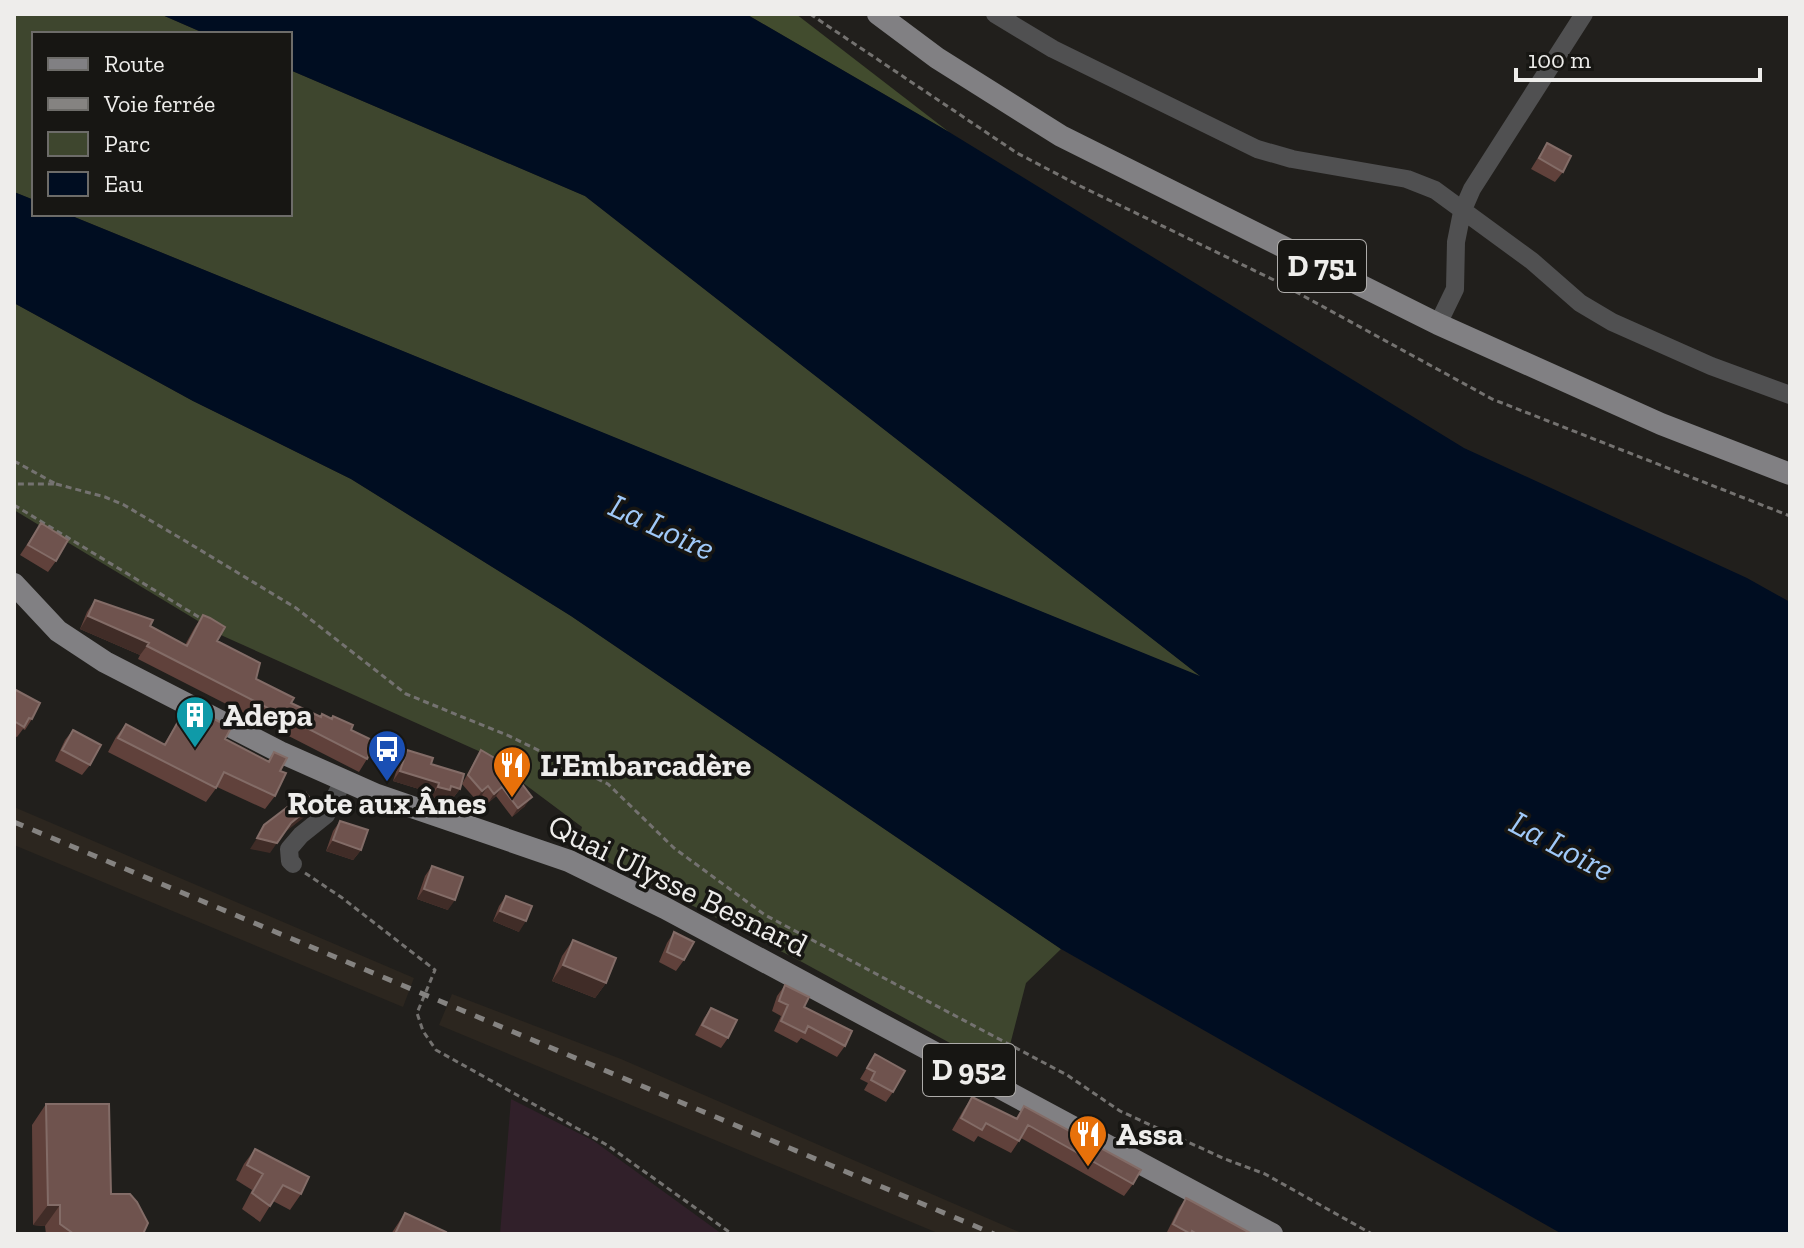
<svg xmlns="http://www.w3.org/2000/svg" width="1804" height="1248" viewBox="0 0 1804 1248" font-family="'Zilla Slab',serif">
	<rect width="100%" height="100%" fill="#211f1c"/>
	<path fill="#2c261f" d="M14,807L414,978L403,1007L14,845Z
		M452,994L621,1059L1024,1234H940L439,1025Z"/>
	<path fill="#31202a" d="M511,1099L594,1141L722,1234H500Z"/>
	<path fill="#3e462e" d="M14,14H160L206,34H34V200L14,192Z
		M290,70L585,196L1203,678L67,214H290Z
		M14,303L193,401L351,479L571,616L1061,949L1026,983L1003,1072L802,962L577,846L582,827L483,753L223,636L14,510Z"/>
	<path fill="#424c2e" d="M746,14H796L949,132Z"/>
	<path fill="#000d21" d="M160,14H746L949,132L1464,448L1747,578L1790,602V1234H1562L1061,949L571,616L351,479L193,401L14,303V192L34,200V214H67L1200,676L585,196L290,70V34H206Z"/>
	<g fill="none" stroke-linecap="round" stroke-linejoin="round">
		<path stroke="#747270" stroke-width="3" stroke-dasharray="6 4" stroke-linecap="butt" d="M810,14L1017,153L1078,185L1276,281L1492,399L1790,516
			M14,461L56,484H14
			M56,484L105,497L124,505L187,542L296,608L406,694L507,735L608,784L674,848L765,915L1067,1075L1120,1111L1225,1159L1265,1174L1372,1234
			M14,505L202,619
			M305,873L341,897L435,970L417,1013L423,1031L436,1050L607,1145L732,1234"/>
		<path stroke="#505051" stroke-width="18" d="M995,14L1053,49L1257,149L1292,159L1407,179L1435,190L1532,261L1580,303L1612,322L1711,366L1790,395
			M1438,324L1455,289L1456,242L1462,212L1472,189L1584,14
			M293,864L290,861L289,849L301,835L326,815L343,781"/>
		<path stroke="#818083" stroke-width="22" d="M878,14L937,58L1061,136L1438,324L1661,424L1790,474
			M14,584L58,631L105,662L280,752L377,795L569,861L665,908L1272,1234"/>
		<path stroke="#858381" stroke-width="5" stroke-dasharray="10 10" stroke-linecap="butt" d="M14,822L994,1234"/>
	</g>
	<path fill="#60413b" d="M1547,143L1563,172L1555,182L1531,169Z
		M41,523L56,561L48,572L20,555Z
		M95,600L150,626L185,645L195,627L203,615L217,641L256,679L291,703L351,730L367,759L359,772L138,659L140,655L80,629L87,612Z
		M14,689L32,719L25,730L23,729L17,737L14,736Z
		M201,712L225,739L268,761L274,752L280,771L275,796L265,809L217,787L206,802L108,752L116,737L126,724L164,744L180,718L193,724Z
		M73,730L90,765L82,775L55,761L65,740Z
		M407,750L431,764L460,789L453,798L445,796L443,800L431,797L432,793L393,781L400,760Z
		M481,750L517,778L525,806L512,817L496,796L488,803L482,795L476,800L462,784L475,760Z
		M340,821L361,850L353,860L326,851L333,831Z
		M432,866L448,910L417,899L425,876Z
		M506,896L519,932L493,921L499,906Z
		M674,932L684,960L676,971L659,962L667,943Z
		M573,940L606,983L595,998L552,981L562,956Z
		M785,985L804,1007L845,1046L837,1057L801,1038L797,1043L774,1031L781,1016L772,1011L777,996Z
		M711,1008L728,1038L721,1048L695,1035L704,1018Z
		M875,1054L893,1092L886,1102L864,1090L868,1083L860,1079Z
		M972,1097L1016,1118L1024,1106L1133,1184L1124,1196L1021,1138L1011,1153L978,1136L974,1142L952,1130L964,1109Z
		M46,1104L111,1194L143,1234H46L45,1226L33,1225L32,1125Z
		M255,1149L301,1194L290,1210L273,1201L260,1222L242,1209L252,1190L236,1180L244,1164Z
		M1186,1198L1252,1234H1166L1179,1208Z
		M405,1213L445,1234H391Z"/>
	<path fill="#402c27" d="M88,616L149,643L140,655L80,629Z
		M400,771L439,783L432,793L393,781Z
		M451,786L460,789L453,798L445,796L443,800L431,797L438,787Z
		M488,786L482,795L476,800L482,791Z
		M502,787L496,796L488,803L494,794Z
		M532,797L525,806L512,817L518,808Z
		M314,804L307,815L284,833L291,823Z
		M257,838L277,843L270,853L250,849Z
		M333,840L361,850L353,860L326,851Z
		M424,889L455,900L448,910L417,899Z
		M500,911L526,921L519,932L493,921Z
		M563,965L606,983L595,998L552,981Z
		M48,1205H60L45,1226L33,1225Z"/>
	<path fill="#6f534e" stroke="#836c67" stroke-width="2" d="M1547,143L1571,156L1563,172L1539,158Z
		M41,523L68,540L56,561L28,545Z
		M95,600L153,620L150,626L187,646L203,615L210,618L225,627L217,641L260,663L256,679L294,698L291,703L321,717L322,714L332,719L333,716L353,725L351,730L376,742L367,759L147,646L149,643L88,616Z
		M14,689L40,703L32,719L29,718L24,727L14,721Z
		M201,712L231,728L225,739L269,762L274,752L287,758L280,771L286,773L275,796L224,772L216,788L118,738L126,724L165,745L180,718L194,725Z
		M73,730L101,745L90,765L62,750Z
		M407,750L433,758L431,764L464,774L460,789L451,786L450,790L438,787L439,783L400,771Z
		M481,750L520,773L516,776L532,797L518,808L502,787L494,794L488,786L482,791L468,775Z
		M306,793L314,804L291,823L277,843L257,838L264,825Z
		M340,821L368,830L361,850L333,840Z
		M432,866L463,877L455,900L424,889Z
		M506,896L532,906L526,921L500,911Z
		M674,932L694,942L684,960L667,952Z
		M573,940L616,958L606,983L563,965Z
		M785,985L809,997L804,1007L852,1031L845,1046L808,1026L805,1033L781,1021L788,1005L779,1001Z
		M711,1008L737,1020L728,1038L702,1025Z
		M875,1054L905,1071L893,1092L871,1080L875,1072L867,1068Z
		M972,1097L1017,1119L1024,1106L1141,1170L1133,1184L1028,1125L1019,1141L986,1123L982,1130L961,1118Z
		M46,1104H109L111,1194H130L137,1202L148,1223L143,1234H74L60,1224V1205H48Z
		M255,1149L309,1177L301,1194L283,1185L270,1206L252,1193L263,1174L247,1165Z
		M1186,1198L1252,1234H1197L1192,1231L1191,1234L1173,1224Z
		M405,1213L446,1232L445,1234H395Z"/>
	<defs>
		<g id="building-pin" transform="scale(2)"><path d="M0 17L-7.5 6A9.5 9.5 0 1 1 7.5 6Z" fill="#0f9aa8" stroke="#171613"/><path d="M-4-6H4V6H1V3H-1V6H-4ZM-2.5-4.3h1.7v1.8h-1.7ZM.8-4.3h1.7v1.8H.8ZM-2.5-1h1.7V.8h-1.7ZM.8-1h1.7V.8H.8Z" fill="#fff"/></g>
		<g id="bus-pin" transform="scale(2)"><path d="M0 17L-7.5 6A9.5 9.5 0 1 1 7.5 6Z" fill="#1a4fb4" stroke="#171613"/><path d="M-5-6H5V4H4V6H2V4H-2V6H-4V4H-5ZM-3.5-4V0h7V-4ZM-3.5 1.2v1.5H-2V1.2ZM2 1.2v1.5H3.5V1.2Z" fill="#fff"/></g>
		<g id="restaurant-pin" transform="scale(2)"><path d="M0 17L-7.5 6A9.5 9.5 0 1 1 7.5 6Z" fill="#e8710a" stroke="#171613"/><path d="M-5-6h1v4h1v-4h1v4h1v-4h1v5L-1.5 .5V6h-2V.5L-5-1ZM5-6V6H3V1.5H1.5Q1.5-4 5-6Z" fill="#fff"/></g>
	</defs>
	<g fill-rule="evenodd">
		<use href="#building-pin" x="195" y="715"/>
		<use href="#bus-pin" x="387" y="749"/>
		<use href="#restaurant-pin" x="512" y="765"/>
		<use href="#restaurant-pin" x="1088" y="1134"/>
	</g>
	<g text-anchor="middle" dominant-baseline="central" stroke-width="7" stroke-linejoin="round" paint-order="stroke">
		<g fill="#171613" stroke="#aeacaa" stroke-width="2">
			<rect x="1278" y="240" width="88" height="52" rx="6"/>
			<rect x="923" y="1044" width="92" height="52" rx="6"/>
		</g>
		<g font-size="30" font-weight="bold" fill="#eeedeb">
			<text x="1322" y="266">D 751</text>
			<text x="969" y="1070">D 952</text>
		</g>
		<g font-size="32" font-weight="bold" fill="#eeedeb" stroke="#171613" text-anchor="start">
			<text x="223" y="715">Adepa</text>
			<text x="540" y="765">L'Embarcadère</text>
			<text x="387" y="803" text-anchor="middle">Rote aux Ânes</text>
			<text x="1116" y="1134">Assa</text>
		</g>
		<g font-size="32" fill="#eeedeb" stroke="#171613">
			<text transform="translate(678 885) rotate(26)">Quai Ulysse Besnard</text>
		</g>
		<g font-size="34" font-style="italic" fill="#a0c9f8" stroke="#171613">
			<text transform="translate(662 527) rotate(25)">La Loire</text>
			<text transform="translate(1562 846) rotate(28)">La Loire</text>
		</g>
	</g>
	<rect width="1804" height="1248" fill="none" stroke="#eeedeb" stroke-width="32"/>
	<rect x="32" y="32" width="260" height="184" fill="#171613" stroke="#6d6c69" stroke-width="2"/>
	<rect x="48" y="58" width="40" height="12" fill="#818083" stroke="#6d6c69" stroke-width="2"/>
	<text x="104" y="72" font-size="24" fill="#eeedeb">Route</text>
	<rect x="48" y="98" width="40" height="12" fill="#858381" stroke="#6d6c69" stroke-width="2"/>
	<text x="104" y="112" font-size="24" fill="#eeedeb">Voie ferrée</text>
	<rect x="48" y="132" width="40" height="24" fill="#3e462e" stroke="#6d6c69" stroke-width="2"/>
	<text x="104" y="152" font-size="24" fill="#eeedeb">Parc</text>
	<rect x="48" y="172" width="40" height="24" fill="#000d21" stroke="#6d6c69" stroke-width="2"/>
	<text x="104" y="192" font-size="24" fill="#eeedeb">Eau</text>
	<path d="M1516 68v12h244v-12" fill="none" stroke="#eeedeb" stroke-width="4"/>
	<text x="1528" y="68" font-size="24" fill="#eeedeb" stroke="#171613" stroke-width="6" paint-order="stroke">100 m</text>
</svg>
